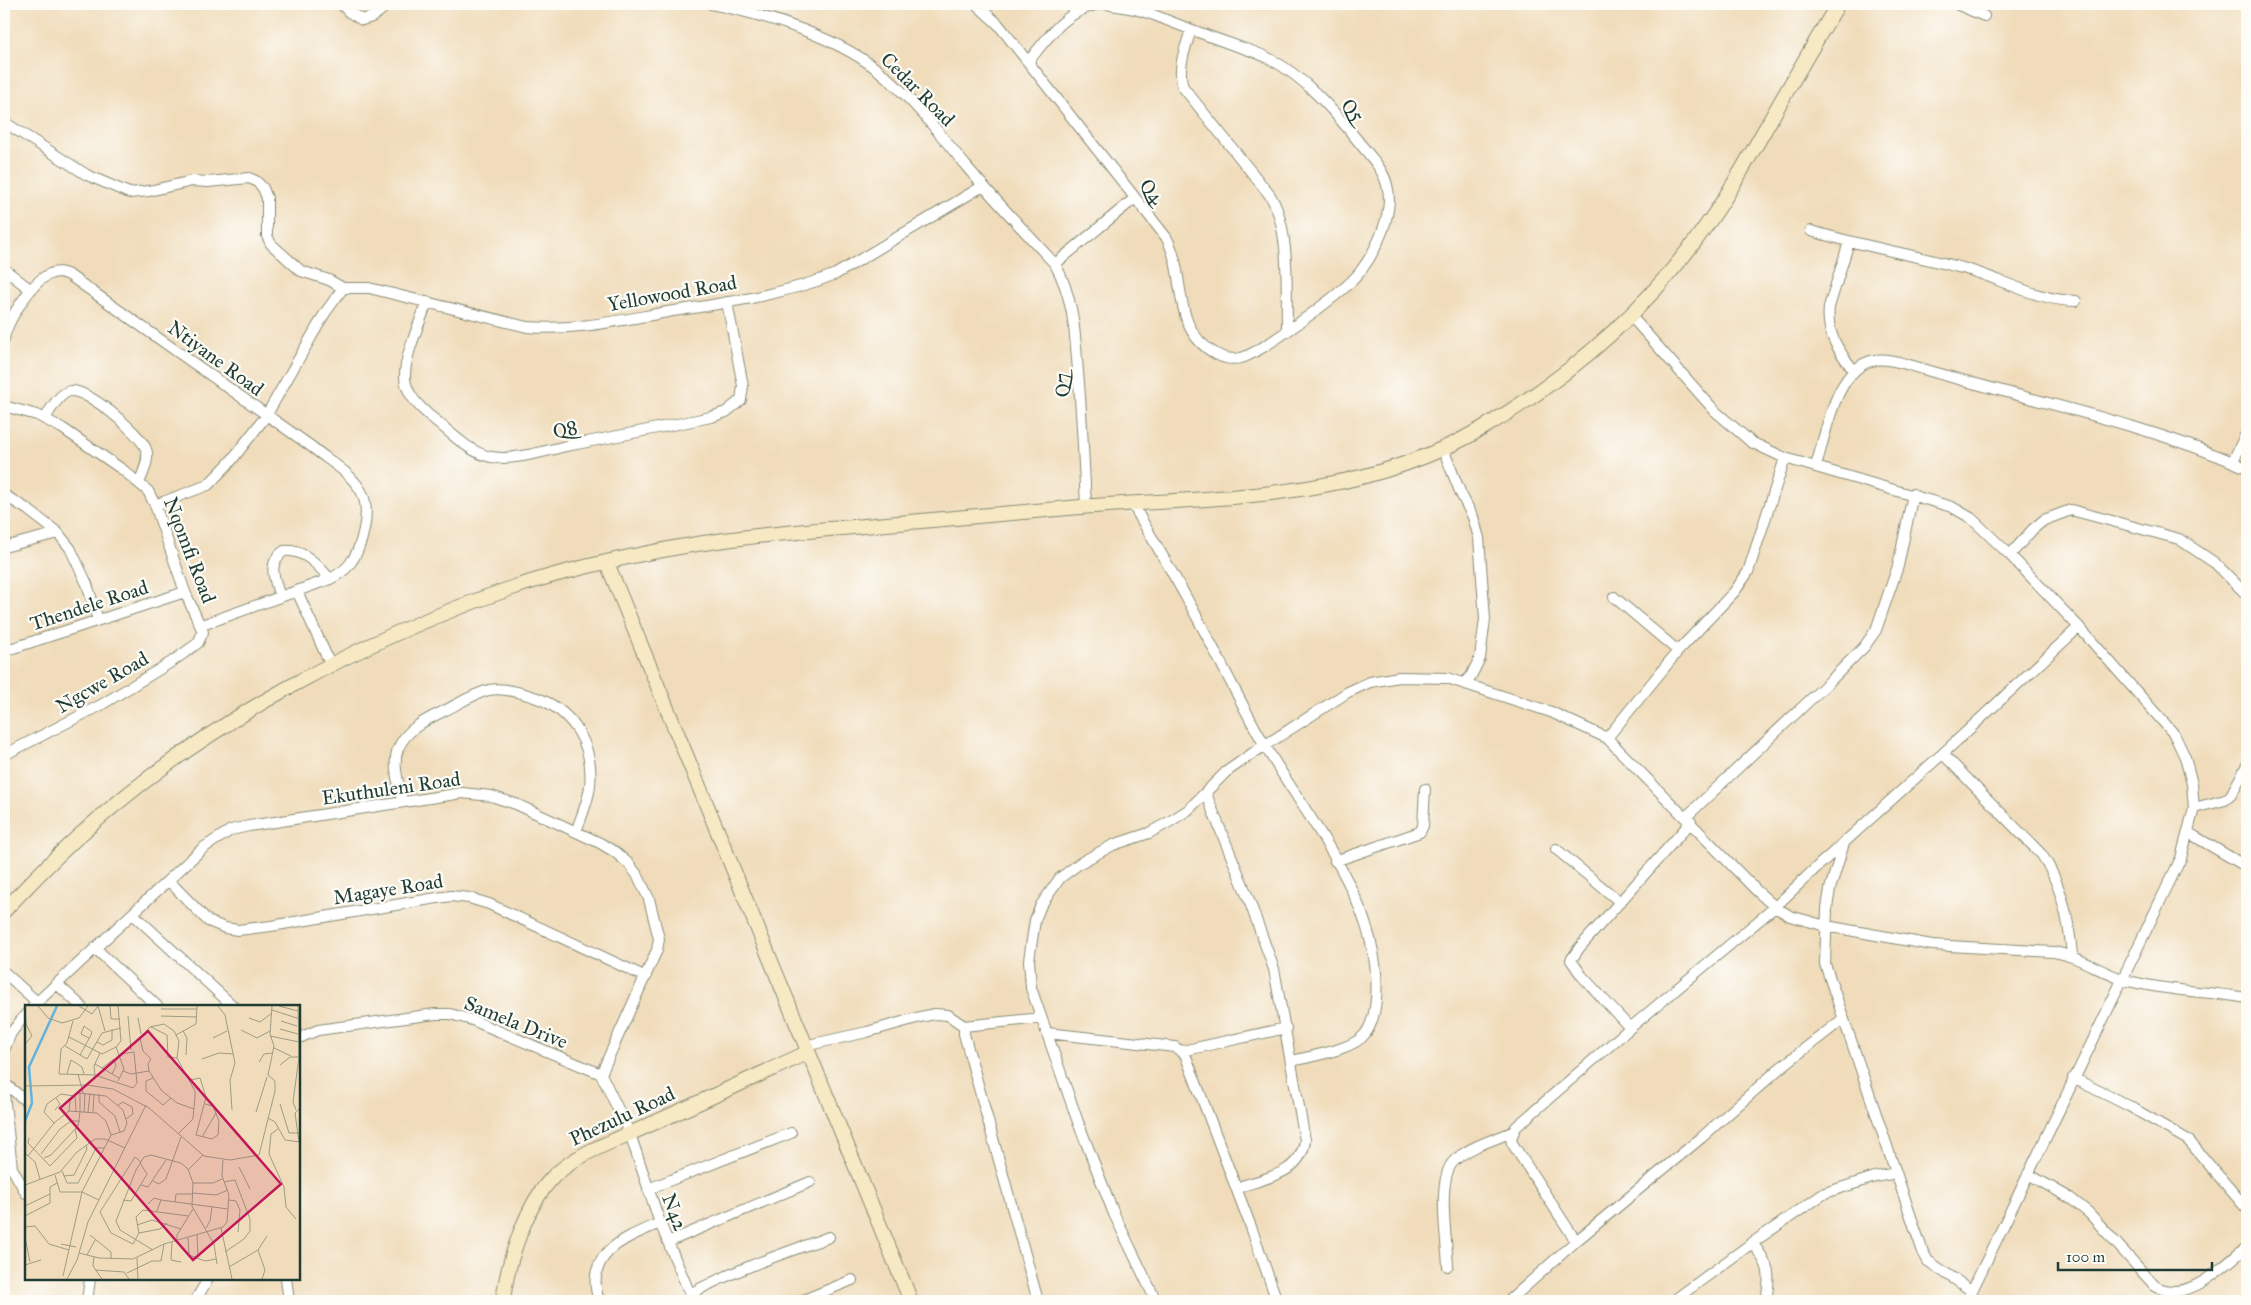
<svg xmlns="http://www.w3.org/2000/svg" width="2251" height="1305" viewBox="0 0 2251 1305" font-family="'IM FELL Great Primer',serif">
	<rect width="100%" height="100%" fill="#fdfcf7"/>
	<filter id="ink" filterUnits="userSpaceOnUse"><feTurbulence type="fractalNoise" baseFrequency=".02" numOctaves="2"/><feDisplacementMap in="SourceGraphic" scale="10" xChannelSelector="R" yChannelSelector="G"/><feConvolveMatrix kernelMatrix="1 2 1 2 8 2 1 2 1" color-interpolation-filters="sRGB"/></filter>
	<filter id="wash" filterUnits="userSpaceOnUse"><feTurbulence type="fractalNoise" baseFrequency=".0096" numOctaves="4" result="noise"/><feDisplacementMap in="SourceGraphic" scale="20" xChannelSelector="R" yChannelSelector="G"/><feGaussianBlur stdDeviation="1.12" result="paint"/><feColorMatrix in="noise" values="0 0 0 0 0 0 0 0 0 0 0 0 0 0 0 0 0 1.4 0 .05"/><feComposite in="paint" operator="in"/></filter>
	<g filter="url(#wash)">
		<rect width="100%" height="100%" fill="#f0dcba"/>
	</g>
	<g filter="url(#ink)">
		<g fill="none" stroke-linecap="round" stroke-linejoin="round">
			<g stroke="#888c77" stroke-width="12">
				<path id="street" d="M341,4L349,12L362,20L372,17L389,4
					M711,4C767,15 842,38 885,76C915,102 941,135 966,166C995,200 1025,232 1055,264C1074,298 1075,334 1078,372C1082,417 1084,462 1086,507
					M976,4L998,24L1028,62L1166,237C1188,276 1169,328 1216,354C1223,358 1232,360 1241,358C1262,352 1346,291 1360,272C1376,251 1395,212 1387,185C1383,168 1368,154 1358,141C1334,111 1305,77 1270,59C1257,52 1242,48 1228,43C1203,34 1178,25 1154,15L1135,9L1106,4
					M1956,4L1984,16
					M1191,30C1185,49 1177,68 1183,87L1269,194C1291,225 1286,292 1287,330
					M1028,62C1048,37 1066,10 1099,4
					M4,122L87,175L129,193L149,191L192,181L208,182L249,178L256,181L263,188L267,198V236L271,244L301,271L329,280L343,288H369L527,327C575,331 621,320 668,312C724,303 783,295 836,274L983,186
					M1811,231C1862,246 1915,255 1966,269C2002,279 2038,301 2076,301
					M1849,242L1829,307C1826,334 1838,350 1854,371
					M1055,264L1135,198
					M4,269L31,290
					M427,302C420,323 404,356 405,378C406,395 422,410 435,420C451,433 470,453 491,457C512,461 545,451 566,446C614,437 663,427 711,417L726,412L741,400L743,386L727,302
					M1630,315L1715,411L1751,442L1785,458L1952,507L1971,518L2010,555L2079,627L2174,734L2185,757L2192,784L2194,808L2181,858L1967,1301
					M4,339C7,321 32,281 50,274C57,271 62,272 69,275L312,447C329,461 350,472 361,491C372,510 362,549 349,565C344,571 338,575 330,579L202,625
					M4,406L37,415L62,428L123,470L148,491L155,505L185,592L203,632L198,643L173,661L101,705L4,755
					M45,419C50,410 57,397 67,392C83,384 140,433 146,449C150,459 143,473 139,483
					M1443,449L1461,494L1473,517L1479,538L1485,619L1480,658L1471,676L1464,683
					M2233,461L2247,432
					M1816,466C1826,434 1835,367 1875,360C1887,358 1902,363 1913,366C2025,400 2140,421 2247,468
					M4,495L27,509L58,533L70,548L87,584L98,620
					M1132,503C1154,542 1178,581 1199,621C1221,662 1241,704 1264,744C1307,818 1384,908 1376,999C1375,1011 1373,1024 1365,1034C1353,1050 1311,1056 1292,1061
					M155,505L208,485L231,461L266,416L325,313L343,288
					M4,547L58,533
					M2010,555L2033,529L2044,520L2071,510L2179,539L2215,563L2247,595
					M297,591L331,666
					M280,597C275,580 266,563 284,551C304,549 318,565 330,579
					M1614,597L1678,651
					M4,651L185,592
					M1607,738L1678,651L1735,591L1748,572L1785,458
					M1943,754L2042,855C2062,885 2069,920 2072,955
					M1206,794L1249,900L1274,969L1305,1140C1301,1175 1264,1178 1236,1188
					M402,801C399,785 392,764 398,749C405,730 427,719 444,711C458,704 473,694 489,690C504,687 523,693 537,698C573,711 594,746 590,785C589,800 581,817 576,832
					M2194,808L2225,800L2231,795L2247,765
					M1686,817L1829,682L1864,647L1876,630L1898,566L1913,494
					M2189,833L2247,867
					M1844,843L1830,889L1827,908L1825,964L1923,1252L1928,1261L1972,1291
					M1556,849L1620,902
					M1335,861L1420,832L1423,826L1425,789
					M169,881L208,921L225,928L238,930L271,926L431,899L451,896L469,898L489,904L646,977
					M133,914L233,1006
					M95,948L157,1006
					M4,972L37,1002
					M57,984L81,1006
					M33,1006L203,848L231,830L249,826L462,793L491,796L516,804L600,843L615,852L629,864L638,876L649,899L659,939L657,950L601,1074
					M1630,1028L1582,976L1571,960L1580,947L1691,822
					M1047,1033L1175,1047L1185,1054L1251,1227L1277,1301
					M299,1038L318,1030L435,1014H450L472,1020L601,1074
					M804,1046L867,1032L920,1017L935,1014L948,1015L964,1026
					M4,1050L11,1033L26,1014
					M1182,1051L1286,1028
					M601,1074L630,1134L660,1223L693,1301
					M2073,1078L2129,1106L2188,1140L2247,1209
					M4,1083L26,1101
					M4,1094L12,1168L26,1193
					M2028,1174L2070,1198L2089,1213L2155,1286C2188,1305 2223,1266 2247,1247
					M648,1189L791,1133
					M1576,1241L1512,1143L1511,1138L1516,1127L1630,1028L1775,907L1819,865L1950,747L2079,627
					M668,1242L810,1182
					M1752,1243C1770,1265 1771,1273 1766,1301
					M1448,1266C1447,1242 1436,1178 1454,1161C1468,1147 1494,1140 1512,1132
					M286,1279L289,1301
					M690,1294C734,1270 782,1254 829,1237
					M87,1301L90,1279
					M195,1301L208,1279
					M599,1301C583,1253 625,1238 660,1223
					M801,1301L852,1280
					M1038,1301L964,1034V1026L1041,1018
					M1156,1301L1114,1214L1078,1122L1031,988L1029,960L1035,920L1041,905L1060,878L1080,863L1113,845L1149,833L1169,822L1188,810L1226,772L1253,753L1348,692L1370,682L1399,677L1447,678L1551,712L1607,738L1757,891L1775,907L1790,916L1826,926L1932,945L2054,952C2079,956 2098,971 2122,979C2162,991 2206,991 2247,998
					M1509,1301L1576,1241L1701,1138L1780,1068L1843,1019
					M1673,1301L1752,1243L1825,1193L1875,1177L1896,1173"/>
			</g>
			<g stroke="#888c77" stroke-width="16">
				<path id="secondary" d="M607,563L911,1301
					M4,911C31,882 59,853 89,827C206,723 364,638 512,588C556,573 603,562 648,553C719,538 792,532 864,526C936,520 1008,513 1080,507C1218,496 1356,502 1481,429C1572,376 1651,306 1711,219C1732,189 1749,157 1767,126C1790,85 1814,44 1838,4
					M503,1301C507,1263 526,1204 554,1176C581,1151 615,1141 647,1126C701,1102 754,1077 807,1053"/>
			</g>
			<use href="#street" stroke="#fff" stroke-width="10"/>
			<use href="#secondary" stroke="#f6e9c3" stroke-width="14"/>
		</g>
	</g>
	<g text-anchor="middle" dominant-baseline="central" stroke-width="4.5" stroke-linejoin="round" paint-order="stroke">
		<g font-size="20" fill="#1f3d34" stroke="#fdfcf7">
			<text transform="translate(918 89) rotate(45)">Cedar Road</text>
			<text transform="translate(1353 110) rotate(48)">Q5</text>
			<text transform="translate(1152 191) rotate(50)">Q4</text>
			<text transform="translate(672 293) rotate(-10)">Yellowood Road</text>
			<text transform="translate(216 358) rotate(36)">Ntiyane Road</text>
			<text transform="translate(1062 385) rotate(-95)">Q7</text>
			<text transform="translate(565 429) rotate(-11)">Q8</text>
			<text transform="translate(190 550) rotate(69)">Nqomfi Road</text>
			<text transform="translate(89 605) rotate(-18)">Thendele Road</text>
			<text transform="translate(102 682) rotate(-30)">Ngcwe Road</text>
			<text transform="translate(391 788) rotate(-8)">Ekuthuleni Road</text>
			<text transform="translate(388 889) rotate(-9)">Magaye Road</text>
			<text transform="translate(516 1022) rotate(22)">Samela Drive</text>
			<text transform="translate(622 1116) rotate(-25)">Phezulu Road</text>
			<text transform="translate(675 1212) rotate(69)">N42</text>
		</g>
	</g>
	<g transform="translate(25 1005)">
		<rect width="275" height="275" fill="#f0dcba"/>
		<path fill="none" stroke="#64b2de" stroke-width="2.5" d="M0,116L7,98L4,62L32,1"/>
		<path fill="none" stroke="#9c9c84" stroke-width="1" d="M13,1L23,13L37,18L54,13L63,1M54,1L67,9L73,1M73,1L80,26M85,1L86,14H95M193,1L200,10L210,58L205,75L207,105M254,1L273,6M0,2L1,19L7,31L0,39M136,4H172M247,5L275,14M103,11L106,45M136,11L172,12M113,13L116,29M224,13L235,17L247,8M48,16L42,38L36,44L34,69L70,70L108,83L112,78L109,47L96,49M256,16L272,21M126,22L142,30L143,52L152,53M255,24L273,29M216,25L232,33L245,26M158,26L162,33L161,50M151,30L171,19L172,1M245,31L274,37M44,32L77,49L91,42L96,36L93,1M188,33L202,26M72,37L78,40L87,35V24M40,41L62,54L77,28L96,23M91,42L99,64L93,76M249,43L266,51M55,50L60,41L66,30L67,27L59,21L56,29L64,33M177,54L194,48L208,49M234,57L239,49L248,48M70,59L94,73M255,60L265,52H274M77,63L89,54L91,61L87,69M98,66L106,69L124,66M42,69L46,55L57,62L59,69M53,69L58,88M70,70L69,61L75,48M128,73L121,76V86L138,100L146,93M165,75L175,73L181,92L171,130L187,134L193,130L194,116L188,101L180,99M0,81L62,80L88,84L124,103L179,151L205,155L234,150L250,86V76L243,70L249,41L245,29L247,1M74,89V97L90,111L95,127M50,91L51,107M255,99L264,128H275M93,100L98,97L107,102L108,109L101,114M30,105L35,99L31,93M271,105L268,97L274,52L273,1M44,106L45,96L53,88L81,91L98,105L102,118L99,126L86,130M55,107V88M59,107L60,88M63,107L65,88M68,107L69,89M231,107L242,72M243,113L250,117L260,135L275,137M29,118L19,107L22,99L36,89L49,91M253,124L246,129L244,149L259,182L261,202L271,214M153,129L167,115L168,113L170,93V86L152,53L154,36L149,26L139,19L125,22L115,33L118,46L126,54L123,59L124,66L136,85L152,98L169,104M177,132L191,108M4,133L3,138L25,161L52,133L50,124M274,137L270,108L275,103M0,148L10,157L15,174M16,149L35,124L46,116H55M3,151L29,118L44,106L72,108L81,116L86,130M19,153L26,150L53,121L55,107M116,157L110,152L75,207L86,228L108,239L114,228L111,212L118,205L163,211M214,162L225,184M163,165L178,150M37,166L42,178H53L71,143H79M30,170L35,187H57M39,171L49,170L62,144L61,140M128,176L134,179L141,174L156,132M199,177L210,175L225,214V226L219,234L200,247M168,178H188L197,174M0,180L35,167L52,147L70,134H80L100,143M116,180L123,182L141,155M57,187L86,130M57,187L74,195M167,188L191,190L203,185M98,195L106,196L122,169L115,158M204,195L211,196L215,205L213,227M150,197L151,189H167M123,199L129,193L136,195M0,201L25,189M132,206L136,195L203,204M0,211L25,198V182L32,178M112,220L127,215L156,224M0,222L10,221L24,239L44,245M181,223L185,216L187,202M196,223L207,274M114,228L135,224L142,218M65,230L86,247V254M172,230L173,252M0,232L5,257M163,233L164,250L180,256L191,254M152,236V230L168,204M147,237L146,255L156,257M36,239L51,242M128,245L95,225L91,216L111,165L119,152L126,150L156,158L163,164L168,178L167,201L189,239L192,259M233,245L242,231M54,248L74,253L108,254L139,239L198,222L202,217L204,190L197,171L198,155M62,250L70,235M69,252L68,261L77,274M112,253L113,274M0,260L16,255M204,262L233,245L240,265L237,274M70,265L99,267L104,274M102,268L127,256H136L139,239M38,271L57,187M42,274L52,255L63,217L121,100"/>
		<path fill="#c2185b" fill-opacity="0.15" stroke="#c2185b" stroke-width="2.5" d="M123,26L256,179L168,255L35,103Z"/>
		<rect width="275" height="275" fill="none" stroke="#1f3d34" stroke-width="2.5"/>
	</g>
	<rect width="2251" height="1305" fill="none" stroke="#fdfcf7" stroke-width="20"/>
	<path d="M2058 1262v8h154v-8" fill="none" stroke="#1f3d34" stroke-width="2.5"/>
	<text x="2066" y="1262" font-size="15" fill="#1f3d34" stroke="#fdfcf7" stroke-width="4" paint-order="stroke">100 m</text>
</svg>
